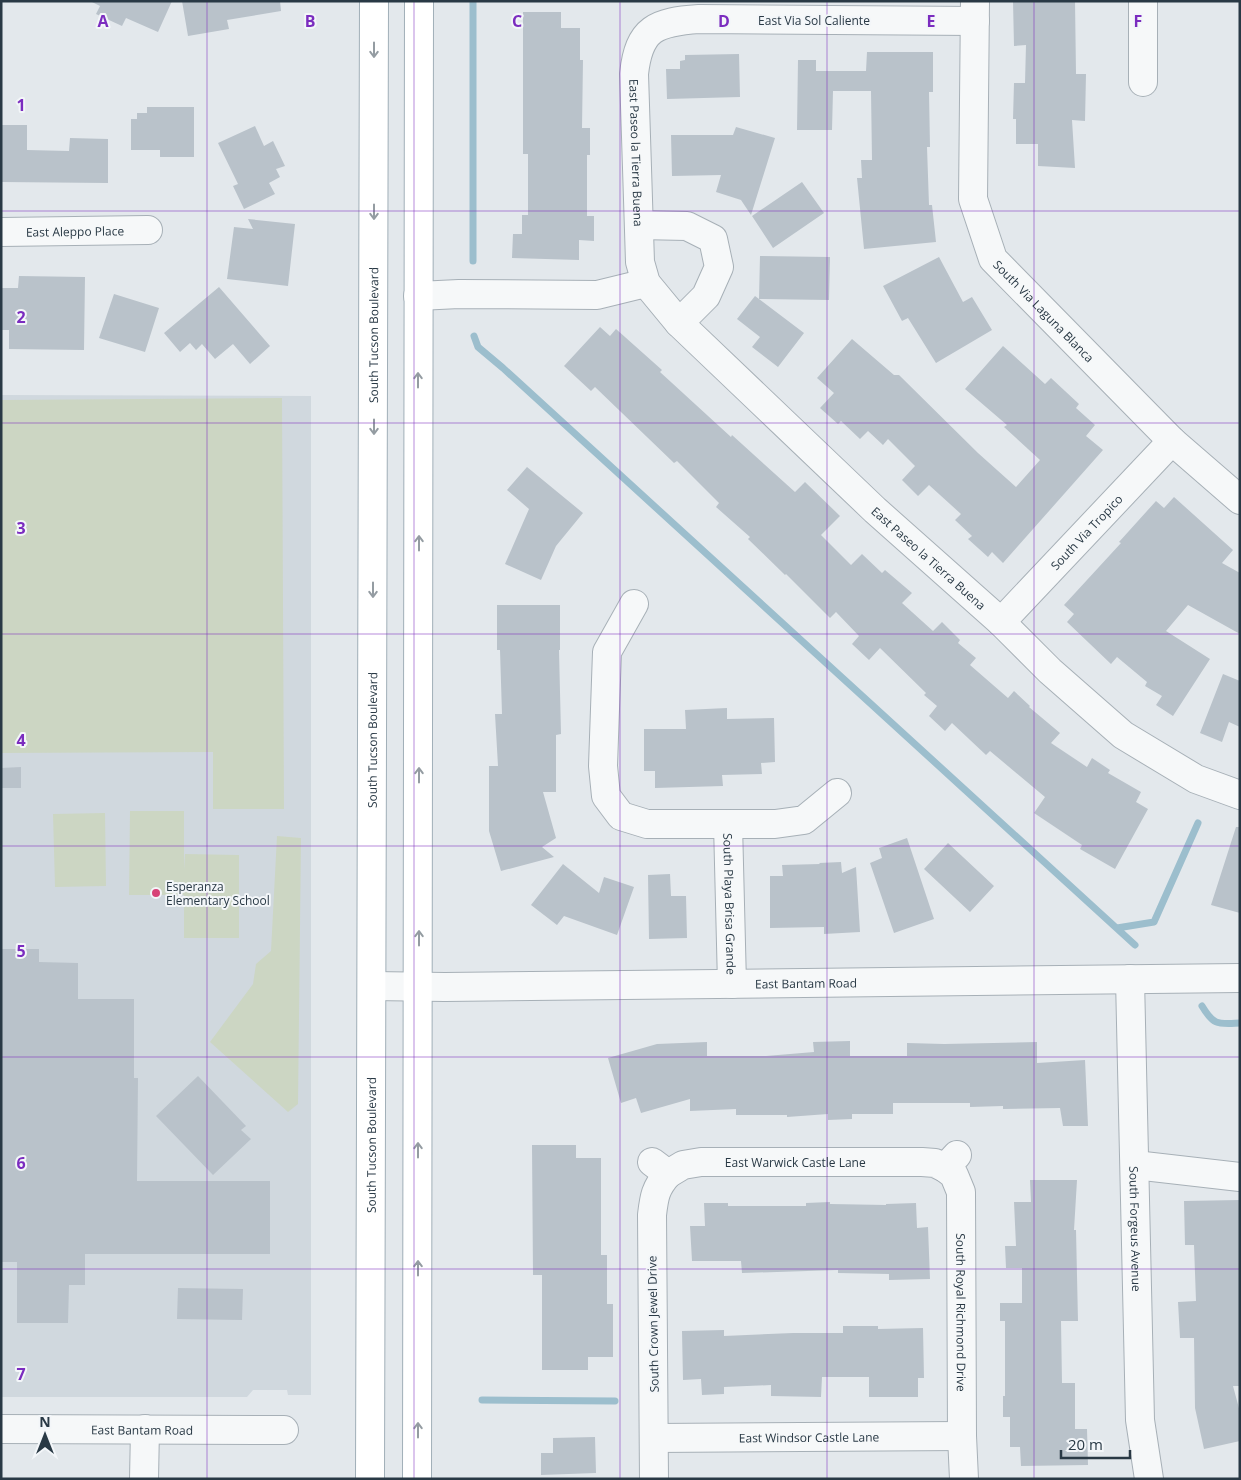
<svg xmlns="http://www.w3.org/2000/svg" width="1241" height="1480" viewBox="0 0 1241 1480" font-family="'Open Sans',sans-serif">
	<rect width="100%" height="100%" fill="#e3e8ec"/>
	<path fill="#d0d8de" d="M1,395L311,396V1395H288L287,1390H253L247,1397H1Z"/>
	<path fill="#ccd6c3" d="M282,398L284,809H213V752L1,753V400Z
		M130,811H184V870L185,854L239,855V938H184V895H129Z
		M105,813L106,886L55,887L53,814Z
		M277,836L301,838L298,1104L288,1112L210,1042L253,984L256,964L271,951Z"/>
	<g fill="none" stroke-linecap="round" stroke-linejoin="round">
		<path stroke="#9cbecd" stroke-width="7" d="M473,261V1
			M474,336L478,347L503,368L1135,945
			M1117,928L1154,922L1198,823
			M1202,1006C1214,1026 1218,1024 1240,1023
			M482,1400L615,1401"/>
	</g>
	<path fill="#b9c2ca" d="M90,1H172L158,32L126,18L122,26L96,14L100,6Z
		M182,1H280L281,11L227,20L229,29L188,36Z
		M1013,1H1075L1076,74H1086L1085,121L1072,120L1075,168L1038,166V144H1016V119H1013L1014,83H1025L1026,45L1014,46Z
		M523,12H561V28H580V60H583L582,128H590V155H587V216H594V241L579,240V260L512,258L513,234H522V215H528V154H523Z
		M867,52H933V92H929L930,147H927L929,205H932L936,242L864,249L857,178H862L861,160H872L871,91H833L832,130H797L798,60H816V71H866Z
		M739,54L740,97L667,99L666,69H680V61L685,60V55Z
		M147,107H194V157H160V150H131V119H137V113H147Z
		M1,125H27V150L69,151L70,138L108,139V183L1,182Z
		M255,126L264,146L273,141L285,166L276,169L280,177L269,183L275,194L244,209L233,186L238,184L218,143Z
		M736,127L775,138L751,215L741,200L716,192L721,175L672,176L671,135H733Z
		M802,182L824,213L773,248L752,216Z
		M248,219L295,224L288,286L227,279L234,227L253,229Z
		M760,256L830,257L829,300L759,299Z
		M939,257L963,302L972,297L992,330L936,363L908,318L902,321L883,286Z
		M19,276L85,277L84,350L9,349V330H1V288H18Z
		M219,287L270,346L250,364L233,344L215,359L202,344L196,350L190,343L180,352L164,333Z
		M114,294L159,308L145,352L99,338Z
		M755,296L804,333L778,367L752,347L760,337L737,319Z
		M600,327L610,336L616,329L662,370L660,372L731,437L732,435L795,492L805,482L840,516L821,535L851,565L862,554L882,573L885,570L912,593L902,603L933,631L942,622L960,640L958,643L976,658L970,665L1008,698L1014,691L1030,706L1029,707L1060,733L1051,743L1087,767L1092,758L1110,770L1108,773L1141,792L1136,802L1148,809L1115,869L1080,849L1082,845L1034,813L1045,797L990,751L986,755L952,723L945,731L929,716L937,706L924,695L926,693L880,648L869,660L852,644L859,636L836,612L830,618L786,574L785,575L748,539L750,537L716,507L719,503L677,461L674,463L595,387L591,391L564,366Z
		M852,339L894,375H899L978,453L1016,487L1040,460L1004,427L1007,425L965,389L1003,346L1045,384L1051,378L1079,404L1076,408L1095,425L1086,436L1103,450L1003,563L992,552L988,557L968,539L972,536L955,520L961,514L929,485L918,496L902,480L915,466L888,439L883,445L868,431L860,439L841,421L838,424L820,408L834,393L817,378Z
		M527,467L583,513L556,546L541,580L505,564L529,509L507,490Z
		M1174,497L1233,550L1222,563L1240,573V634L1188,605L1166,631L1210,659L1173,716L1156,705L1162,696L1145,686L1147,682L1117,657L1111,664L1067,622L1074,614L1064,605L1121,543L1119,542L1156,501L1164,508Z
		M497,605H560V650H559L561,734L556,735V792H543L556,838L542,847L554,857L501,871L489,831V766H498L495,714H502L500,650H497Z
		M1223,674L1240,681V727L1229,722L1222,742L1200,733Z
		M727,708V719L774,718L775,762L761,763L762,774L722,775L723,786L655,788V771H644V729H686L685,710Z
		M21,767V788H1V768Z
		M1236,827H1240V913L1211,905Z
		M907,838L934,919L894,933L870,863L882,858L879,848Z
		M948,843L994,886L970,912L924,869Z
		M841,862L842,873L856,867L860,932L824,934V927L770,928V876H783L782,865L820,864L819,863Z
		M563,864L599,893L604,877L634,887L617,935L564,916L557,925L531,905Z
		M670,874L671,896H686L687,938L649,939L648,875Z
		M1,949H39V962L78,963V999H134V1078H138L137,1181H270V1254H85V1285H69L68,1323H17V1262H1Z
		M850,1041V1056H907V1043L944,1044L1037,1042V1063L1085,1060L1088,1126H1063L1060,1108L1003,1109V1106L970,1107V1103H893V1114H852V1119L828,1120V1114L787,1117V1115H736V1109L690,1111V1099L641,1113L636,1098L621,1103L608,1058L657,1044L707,1042V1056H766L814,1052L813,1042Z
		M198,1076L246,1126L241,1130L251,1139L213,1175L156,1116Z
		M532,1145H576V1158H601V1255H607V1304H613V1357H588V1370H542V1275H533Z
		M1030,1180H1077L1074,1230H1076L1078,1321H1061L1062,1383H1075V1429H1087L1088,1465L1021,1466L1020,1447H1010V1417H1003V1396H1005V1321H1000V1303H1022V1268H1006L1005,1246H1016L1014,1202H1031Z
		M1240,1200V1386H1233L1240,1412V1441L1204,1449L1195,1408L1194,1338H1180L1178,1302L1196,1301L1194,1245H1185L1184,1201Z
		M830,1202V1204L886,1205V1204L916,1203L917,1228L928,1227L930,1279L889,1280V1274L838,1273V1270L742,1273L741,1261H692L690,1226H705L704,1203H728V1206H806V1203Z
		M178,1288L243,1289L242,1320L177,1319Z
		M843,1326H878V1329L923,1328L924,1378H918V1397H869V1377H822L821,1397L771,1396V1385L724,1387V1394L702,1395L701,1379L683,1380L682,1331L724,1330V1336L793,1333H843Z
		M595,1437L596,1473L541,1475V1453H553V1438Z"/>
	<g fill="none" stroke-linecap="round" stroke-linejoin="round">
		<g stroke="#a7b0b7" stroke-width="30">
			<g id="minor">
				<path id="s1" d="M975,1L973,199L993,259L1172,441L1240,500"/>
				<path id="s2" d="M975,21L699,19C656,22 639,28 634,74L640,262L646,283L679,323L875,510L1001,622L1050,671L1123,735L1196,779L1240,795"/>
				<path d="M1143,82V1"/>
				<path d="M639,225L687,226L713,239L719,267L706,296L679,323"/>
				<path id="s3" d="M1,232L148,230"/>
				<path d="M418,296L459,294L597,295L646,283"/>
				<path d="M634,604L607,652L603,766L606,796L621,816L647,824H775L804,820L837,793"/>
				<path id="s4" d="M1001,622L1172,441"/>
				<path id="s5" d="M728,824L732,984"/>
				<path id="s6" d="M1130,979L1140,1420L1149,1479"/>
				<path id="s7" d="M372,986L445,987L1240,978"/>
				<path id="s8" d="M957,1155L945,1168L954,1175L961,1192L962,1436L964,1479"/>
				<path id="s9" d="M652,1162L668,1174L683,1165L701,1162H922L935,1163L945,1168"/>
				<path d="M1135,1165L1240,1177"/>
				<path id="s10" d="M1,1429L284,1430"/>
				<path id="s11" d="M655,1438L962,1436"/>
				<path d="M144,1479L145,1429"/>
				<path d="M654,1479L652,1215C654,1198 655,1188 668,1174"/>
			</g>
		</g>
		<g stroke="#a1afb8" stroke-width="30">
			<g id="major">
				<path id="s12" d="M370,1479L374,1"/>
				<path d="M417,1479L419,1"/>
			</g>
		</g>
		<use href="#minor" stroke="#f6f8f9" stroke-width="28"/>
		<use href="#major" stroke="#fff" stroke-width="28"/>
	</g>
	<defs><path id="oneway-shaft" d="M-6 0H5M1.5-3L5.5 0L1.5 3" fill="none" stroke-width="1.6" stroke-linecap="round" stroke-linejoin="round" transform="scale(1.25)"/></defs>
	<g stroke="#949ca2">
		<use href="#oneway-shaft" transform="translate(374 50) rotate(90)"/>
		<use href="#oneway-shaft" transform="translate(374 212) rotate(90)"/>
		<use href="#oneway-shaft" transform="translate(418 380) rotate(-90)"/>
		<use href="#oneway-shaft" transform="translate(374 427) rotate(90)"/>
		<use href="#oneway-shaft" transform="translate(419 543) rotate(-90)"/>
		<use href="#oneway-shaft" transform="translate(373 590) rotate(90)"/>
		<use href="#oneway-shaft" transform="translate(419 775) rotate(-90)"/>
		<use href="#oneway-shaft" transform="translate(419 938) rotate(-90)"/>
		<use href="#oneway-shaft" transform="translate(418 1150) rotate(-90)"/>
		<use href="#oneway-shaft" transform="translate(418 1268) rotate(-90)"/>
		<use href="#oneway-shaft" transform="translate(418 1430) rotate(-90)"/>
	</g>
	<path fill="none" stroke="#7b2cbf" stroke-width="1" stroke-opacity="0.55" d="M207,1V1479M414,1V1479M620,1V1479M827,1V1479M1034,1V1479M1,211H1240M1,423H1240M1,634H1240M1,846H1240M1,1057H1240M1,1269H1240"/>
	<circle fill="#d74277" stroke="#f3f6f9" stroke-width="2" cx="156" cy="893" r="5"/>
	<g text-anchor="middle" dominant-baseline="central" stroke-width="4" stroke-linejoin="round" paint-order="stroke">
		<g font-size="12" fill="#293945" stroke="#f3f6f9">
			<text x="814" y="20">East Via Sol Caliente</text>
			<text stroke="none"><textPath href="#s2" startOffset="452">East Paseo la Tierra Buena</textPath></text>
			<text stroke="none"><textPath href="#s3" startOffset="74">East Aleppo Place</textPath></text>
			<text stroke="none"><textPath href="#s1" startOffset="334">South Via Laguna Blanca</textPath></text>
			<text stroke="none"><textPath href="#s12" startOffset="1144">South Tucson Boulevard</textPath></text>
			<text stroke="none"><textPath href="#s4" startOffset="124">South Via Tropico</textPath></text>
			<text stroke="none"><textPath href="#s2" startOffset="978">East Paseo la Tierra Buena</textPath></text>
			<text stroke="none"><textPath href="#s12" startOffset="739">South Tucson Boulevard</textPath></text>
			<text stroke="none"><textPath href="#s5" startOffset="80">South Playa Brisa Grande</textPath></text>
			<text stroke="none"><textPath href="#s7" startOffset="434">East Bantam Road</textPath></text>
			<text stroke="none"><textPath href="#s12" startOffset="334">South Tucson Boulevard</textPath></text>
			<text stroke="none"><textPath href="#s9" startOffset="150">East Warwick Castle Lane</textPath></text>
			<text stroke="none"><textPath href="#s6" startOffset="250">South Forgeus Avenue</textPath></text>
			<text stroke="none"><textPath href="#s8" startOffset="168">South Royal Richmond Drive</textPath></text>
			<text transform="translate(653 1324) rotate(-91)">South Crown Jewel Drive</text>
			<text stroke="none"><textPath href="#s10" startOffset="141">East Bantam Road</textPath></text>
			<text stroke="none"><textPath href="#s11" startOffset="154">East Windsor Castle Lane</textPath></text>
		</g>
		<g font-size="12" fill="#293945" stroke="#f3f6f9" text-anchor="start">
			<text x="166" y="886">Esperanza<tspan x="166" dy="14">Elementary School</tspan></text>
		</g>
	</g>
	<g font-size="16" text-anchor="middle" font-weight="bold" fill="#7b2cbf" stroke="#f3f6f9" stroke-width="4" stroke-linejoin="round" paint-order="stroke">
		<text x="103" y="27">A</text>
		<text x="310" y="27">B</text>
		<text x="517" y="27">C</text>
		<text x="724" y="27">D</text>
		<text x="931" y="27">E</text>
		<text x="1138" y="27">F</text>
		<text x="21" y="111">1</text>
		<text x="21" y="323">2</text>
		<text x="21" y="534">3</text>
		<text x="21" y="746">4</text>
		<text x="21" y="957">5</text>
		<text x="21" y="1169">6</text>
		<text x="21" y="1380">7</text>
	</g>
	<rect width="1241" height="1480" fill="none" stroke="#293945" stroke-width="5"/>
	<g transform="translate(45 1435)" stroke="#f3f6f9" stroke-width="4" paint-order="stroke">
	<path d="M0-4L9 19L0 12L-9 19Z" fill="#293945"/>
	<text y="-8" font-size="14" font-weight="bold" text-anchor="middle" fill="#293945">N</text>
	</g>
	<path d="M1061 1450v8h69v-8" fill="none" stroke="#293945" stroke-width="2.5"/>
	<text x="1068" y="1450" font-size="15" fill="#293945" stroke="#f3f6f9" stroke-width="4" paint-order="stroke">20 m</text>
</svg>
